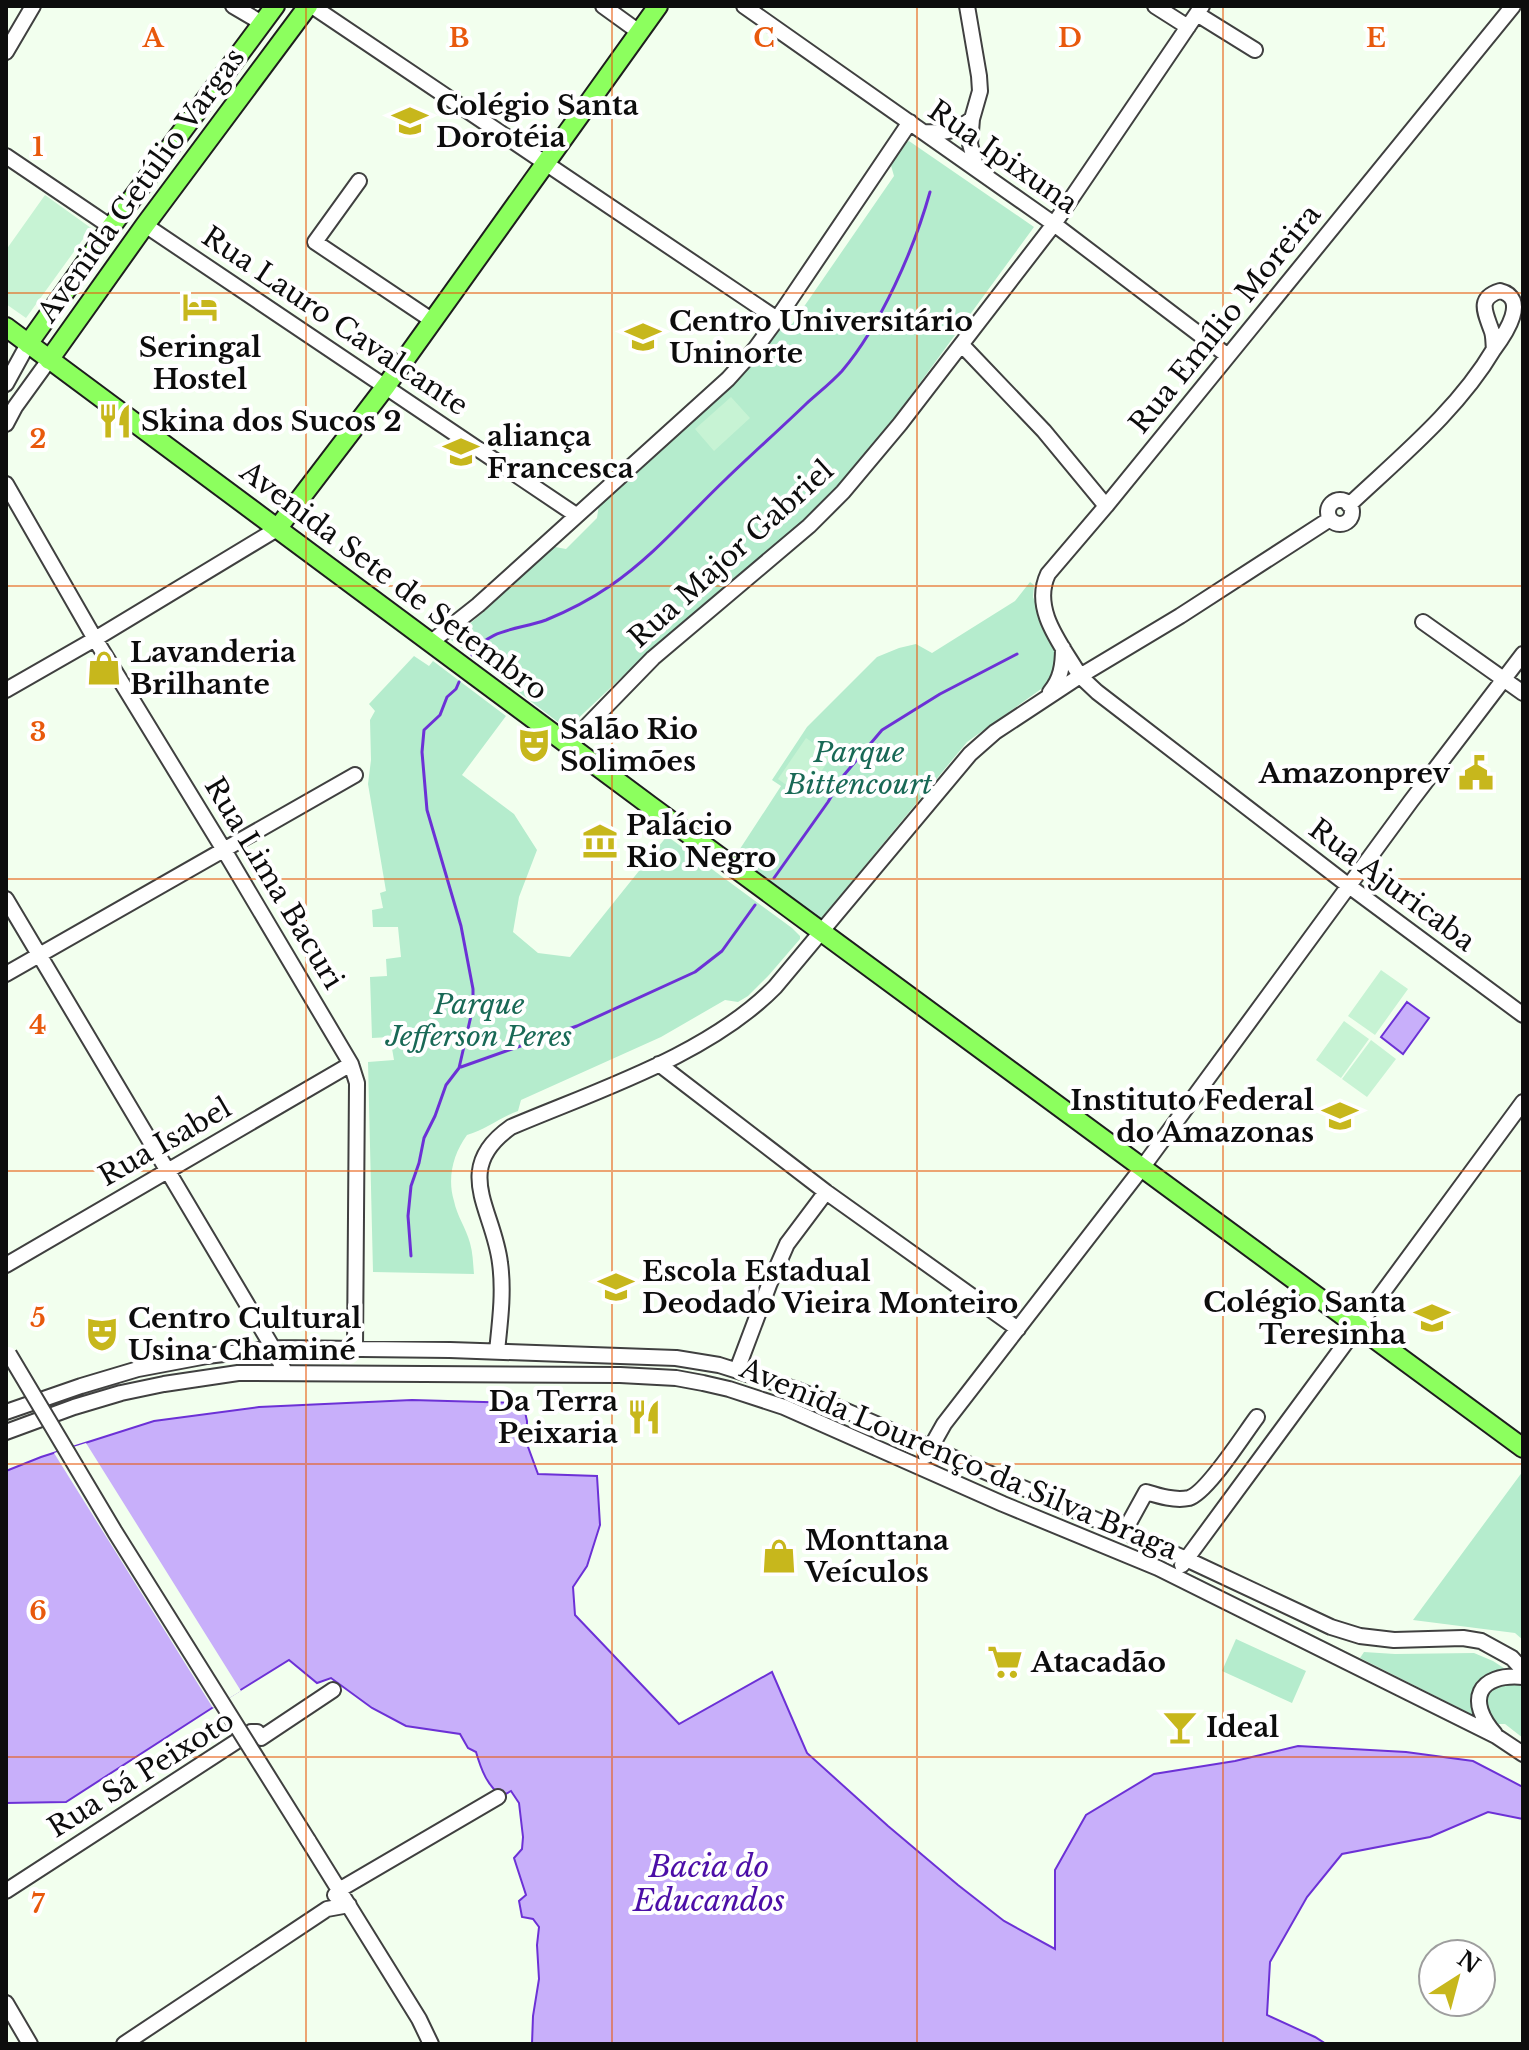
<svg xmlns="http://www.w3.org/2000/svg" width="1529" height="2050" viewBox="0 0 1529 2050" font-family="'Libre Baskerville',serif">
	<rect width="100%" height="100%" fill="#f2ffee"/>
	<path fill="#b5eccd" d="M909,141L1034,227L868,454L821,507L640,660L570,726H563L451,640L488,608L550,546L566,549L597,518L599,504L740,375L780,326L792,324L894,176L890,162L903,144Z
		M1030,582L1034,585L1033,597L1058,652L1055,679L967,742L820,920L736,855L781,786L772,780L807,727L877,657L899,648L916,644L932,653L1015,601Z
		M414,656L429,666L433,661L506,716L462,775L514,814L537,850L519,897L513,932L538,953L570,957L667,836L792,928L800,936V939L769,975L748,996L738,1002L725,1000L661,1037L521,1100L518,1111C499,1118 486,1130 467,1135C453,1154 447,1178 454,1201C457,1216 466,1228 470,1243C473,1253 473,1264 474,1274L373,1272L368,1062L394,1060L390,1037L372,1038L370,977L387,976L386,959L401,957L398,927H373L372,910L383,908L380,893L386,891L368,784L371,760L370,720L375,711L369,704Z
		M1523,1471V1640L1515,1633L1413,1620Z
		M1236,1639L1306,1671L1292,1703L1222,1671Z
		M1364,1652L1395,1654L1474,1653L1493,1661L1513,1674L1523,1686V1738L1505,1724H1491L1360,1658Z"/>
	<path fill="#c7f3d4" d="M45,195L91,228L26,318L6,304V250Z
		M731,397L750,418L714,451L695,429Z
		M806,738L832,756L803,797L778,779Z
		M1381,970L1408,989L1375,1035L1348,1016Z
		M1344,1021L1369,1039L1341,1078L1316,1060Z
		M1371,1040L1396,1059L1367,1097L1342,1079Z"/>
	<path fill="#c8affa" stroke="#6c31d6" stroke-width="2" d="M1407,1002L1429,1018L1403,1054L1381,1037Z
		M412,1400L523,1403L527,1421V1444L538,1474L597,1476L600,1525L587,1566L573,1587L575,1615L679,1724L772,1672L807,1753L888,1826L958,1885L1004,1921L1055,1949V1870L1086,1815L1154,1774L1235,1761L1298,1746L1406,1752L1473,1761L1523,1787V1819L1488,1812L1430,1837L1342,1854L1307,1897L1270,1962L1267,2015L1315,2037L1326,2044H532L533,2016L539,1979L537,1945L539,1927L533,1919L522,1917L519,1901L526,1895L514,1858L522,1849L523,1837L519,1803L511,1791L502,1796C487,1786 481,1769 476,1752L468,1748L460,1734L406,1726L372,1708L331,1678L317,1683L289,1660L226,1699L66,1802L6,1803V1471L41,1457L154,1421L259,1407Z"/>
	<path fill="#f2ffee" d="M86,1443L241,1691L213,1708L54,1453Z"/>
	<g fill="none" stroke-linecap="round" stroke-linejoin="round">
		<path stroke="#6c31d6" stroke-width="3" d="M472,655C488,628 519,630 546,620C568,611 591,599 610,586C654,556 688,515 726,479C753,453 780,429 806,404C818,393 831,383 842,371C881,325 914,249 930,192
			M774,878L828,802L844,775L882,730L940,694L1017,654
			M461,1067L577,1026L695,972L722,951L755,905
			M411,1256L408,1216L411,1186L419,1163L424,1138L435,1116L446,1085L459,1068L473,1007V989L461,926L427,810L422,752L424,730L440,715L447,697L456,689L459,682"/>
		<g stroke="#404040" stroke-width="18">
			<path id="minor" d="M233,6L262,23
				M312,6L777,319
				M603,6L639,32
				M744,6L1054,224L1228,356
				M967,6L979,76L980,91L972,119L970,144L977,170
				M1155,6L1188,27
				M1197,14L1255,50
				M6,52L33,6
				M924,132C946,133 954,132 972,119
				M6,156L111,227
				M359,181L315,242L433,321
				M145,225L576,515
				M1500,291C1529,298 1506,333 1494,349C1493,342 1494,335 1491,329C1485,312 1477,298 1500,291Z
				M962,345L1044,431L1106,506
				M6,384L28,344
				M6,424L15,407L49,360
				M6,484L95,639L224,850L351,1064L357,1083L355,1349
				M1328 512a12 12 0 1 1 24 0a12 12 0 1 1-24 0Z
				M1349,505C1400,457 1458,410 1494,349
				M1330,519L1180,616L1080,676L1097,692L1349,886L1523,1015
				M1423,622L1523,693
				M430,643L478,605L728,379L755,349L777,319L910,122
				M6,690L95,639L277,529
				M1050,692C1061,679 1063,665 1063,648
				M570,747L582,731L653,658L809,526L843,492L900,424L1054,224L1202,6
				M6,899L273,1348L285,1372
				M6,974L355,775
				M659,1064L826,1192L1018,1329
				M6,1265L351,1064
				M497,1351C500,1322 504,1292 500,1263C494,1210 451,1169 511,1127C598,1090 708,1055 775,987L970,754L995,732L1080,676C1062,645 1031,610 1048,574L1106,506L1513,6
				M737,1370L769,1285L787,1244L826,1192
				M6,1412L81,1386L138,1369L207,1356L273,1348L450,1350L676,1358L719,1365L798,1390L1186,1559L1331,1627L1360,1636L1394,1640L1463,1638L1481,1641L1512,1658L1523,1670
				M6,1432L74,1407L121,1393L164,1384L238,1373L620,1375L676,1378L703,1383L729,1389L784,1407L1003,1504L1158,1568L1496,1736L1523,1754
				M926,1456L944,1424L1142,1168L1411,801L1523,654
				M1124,1532L1146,1492C1159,1496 1175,1501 1189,1498C1207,1493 1244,1434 1257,1417
				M1182,1565L1523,1102
				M1495,1734C1466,1701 1477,1673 1523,1677
				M308,1840L419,2019L431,2044
				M6,1891L251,1732H257L261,1738L333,1690
				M335,1895L339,1890L498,1797
				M6,2003L30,2044
				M124,2044L327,1909L349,1905"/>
		</g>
		<g stroke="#1e1e1e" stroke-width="22">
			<path id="major" d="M6,327L652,807L1523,1448
				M28,344L111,227L275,6
				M49,360L145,225L308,6
				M277,529L386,386L658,6"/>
		</g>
		<use href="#minor" stroke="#fff" stroke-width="14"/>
		<use href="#major" stroke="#8cff5e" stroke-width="18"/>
		<g stroke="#404040" stroke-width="18" stroke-linecap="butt">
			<path id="minor-bridge" d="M9,1354L115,1532L308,1840"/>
		</g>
		<use href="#minor-bridge" stroke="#fff" stroke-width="14"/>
	</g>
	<path fill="none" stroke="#e8590c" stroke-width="2" stroke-opacity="0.55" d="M306,6V2044M612,6V2044M917,6V2044M1223,6V2044M6,293H1523M6,586H1523M6,879H1523M6,1171H1523M6,1464H1523M6,1757H1523"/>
	<defs>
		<g id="school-bare" transform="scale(2.76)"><path d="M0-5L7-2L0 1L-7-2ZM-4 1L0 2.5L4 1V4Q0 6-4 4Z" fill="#c7b71c" stroke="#fff" stroke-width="2.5" paint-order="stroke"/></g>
		<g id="hotel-bare" transform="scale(2.76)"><path d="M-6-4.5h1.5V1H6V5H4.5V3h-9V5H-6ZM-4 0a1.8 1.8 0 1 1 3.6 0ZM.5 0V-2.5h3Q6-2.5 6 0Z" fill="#c7b71c" stroke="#fff" stroke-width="2.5" paint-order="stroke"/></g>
		<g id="university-bare" transform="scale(2.76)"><path d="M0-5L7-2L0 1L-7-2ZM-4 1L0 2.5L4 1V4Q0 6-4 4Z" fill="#c7b71c" stroke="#fff" stroke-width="2.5" paint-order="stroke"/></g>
		<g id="restaurant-bare" transform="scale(2.76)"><path d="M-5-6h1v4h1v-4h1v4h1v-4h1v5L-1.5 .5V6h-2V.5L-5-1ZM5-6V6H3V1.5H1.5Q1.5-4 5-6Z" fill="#c7b71c" stroke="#fff" stroke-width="2.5" paint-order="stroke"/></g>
		<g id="shop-bare" transform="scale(2.76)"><path d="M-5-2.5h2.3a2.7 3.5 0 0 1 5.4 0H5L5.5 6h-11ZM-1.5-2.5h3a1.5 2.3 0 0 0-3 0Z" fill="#c7b71c" stroke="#fff" stroke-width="2.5" paint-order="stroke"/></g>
		<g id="theatre-bare" transform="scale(2.76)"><path d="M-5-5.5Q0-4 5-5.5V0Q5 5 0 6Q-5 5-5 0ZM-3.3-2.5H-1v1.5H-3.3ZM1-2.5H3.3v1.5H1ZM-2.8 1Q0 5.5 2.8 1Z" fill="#c7b71c" stroke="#fff" stroke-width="2.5" paint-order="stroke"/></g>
		<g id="civic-bare" transform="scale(2.76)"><path d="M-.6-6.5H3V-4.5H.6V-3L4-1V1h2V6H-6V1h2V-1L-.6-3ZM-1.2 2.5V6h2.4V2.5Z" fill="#c7b71c" stroke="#fff" stroke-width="2.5" paint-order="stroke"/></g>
		<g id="museum-bare" transform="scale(2.76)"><path d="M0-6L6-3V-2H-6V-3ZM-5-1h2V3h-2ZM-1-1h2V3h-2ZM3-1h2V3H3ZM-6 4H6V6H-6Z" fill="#c7b71c" stroke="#fff" stroke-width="2.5" paint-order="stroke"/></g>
		<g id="supermarket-bare" transform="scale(2.76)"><path d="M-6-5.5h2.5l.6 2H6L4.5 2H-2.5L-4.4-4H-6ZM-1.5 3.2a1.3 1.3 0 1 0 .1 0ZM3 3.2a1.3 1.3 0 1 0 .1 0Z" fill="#c7b71c" stroke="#fff" stroke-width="2.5" paint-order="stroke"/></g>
		<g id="bar-bare" transform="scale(2.76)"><path d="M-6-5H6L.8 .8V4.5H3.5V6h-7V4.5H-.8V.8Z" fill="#c7b71c" stroke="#fff" stroke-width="2.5" paint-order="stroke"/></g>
	</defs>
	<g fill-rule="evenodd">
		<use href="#school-bare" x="410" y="121"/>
		<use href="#hotel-bare" x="200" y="307"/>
		<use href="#university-bare" x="643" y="337"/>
		<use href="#restaurant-bare" x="115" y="421"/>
		<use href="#school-bare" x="461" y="452"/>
		<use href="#shop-bare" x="104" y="668"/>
		<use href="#theatre-bare" x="534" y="745"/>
		<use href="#civic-bare" x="1476" y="773"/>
		<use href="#museum-bare" x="600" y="841"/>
		<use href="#university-bare" x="1340" y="1116"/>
		<use href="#school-bare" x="616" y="1287"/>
		<use href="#school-bare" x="1432" y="1318"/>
		<use href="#theatre-bare" x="102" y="1334"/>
		<use href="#restaurant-bare" x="644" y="1417"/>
		<use href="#shop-bare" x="779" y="1556"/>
		<use href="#supermarket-bare" x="1005" y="1662"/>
		<use href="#bar-bare" x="1180" y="1727"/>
	</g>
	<g text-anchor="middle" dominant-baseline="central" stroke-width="8" stroke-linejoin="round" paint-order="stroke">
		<g font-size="28" font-weight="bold" fill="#0d0d0d" stroke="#fff" text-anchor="start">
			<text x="436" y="105">Colégio Santa<tspan x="436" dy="32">Dorotéia</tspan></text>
			<text x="669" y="321">Centro Universitário<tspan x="669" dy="32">Uninorte</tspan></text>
			<text x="200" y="347" text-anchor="middle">Seringal<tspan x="200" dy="32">Hostel</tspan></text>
			<text x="141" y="421">Skina dos Sucos 2</text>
			<text x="487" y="436">aliança<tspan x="487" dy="32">Francesca</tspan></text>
			<text x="130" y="652">Lavanderia<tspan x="130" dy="32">Brilhante</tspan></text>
			<text x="560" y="729">Salão Rio<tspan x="560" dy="32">Solimões</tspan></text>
			<text x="1450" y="773" text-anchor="end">Amazonprev</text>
			<text x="626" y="825">Palácio<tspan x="626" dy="32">Rio Negro</tspan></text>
			<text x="1314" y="1100" text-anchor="end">Instituto Federal<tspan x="1314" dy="32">do Amazonas</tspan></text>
			<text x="642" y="1271">Escola Estadual<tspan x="642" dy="32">Deodado Vieira Monteiro</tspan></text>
			<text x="1406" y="1302" text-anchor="end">Colégio Santa<tspan x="1406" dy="32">Teresinha</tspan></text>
			<text x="128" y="1318">Centro Cultural<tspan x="128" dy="32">Usina Chaminé</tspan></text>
			<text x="618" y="1401" text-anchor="end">Da Terra<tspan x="618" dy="32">Peixaria</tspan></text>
			<text x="805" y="1540">Monttana<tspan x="805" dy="32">Veículos</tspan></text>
			<text x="1031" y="1662">Atacadão</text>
			<text x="1206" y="1727">Ideal</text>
		</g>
		<g font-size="28" fill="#0d0d0d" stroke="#fff">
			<text transform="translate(1003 157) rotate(35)">Rua Ipixuna</text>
			<text transform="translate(141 185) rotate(-54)">Avenida Getúlio Vargas</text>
			<text transform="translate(1225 319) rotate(-51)">Rua Emílio Moreira</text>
			<text transform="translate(335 321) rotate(34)">Rua Lauro Cavalcante</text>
			<text transform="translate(731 554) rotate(-42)">Rua Major Gabriel</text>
			<text transform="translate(394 581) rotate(37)">Avenida Sete de Setembro</text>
			<text transform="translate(274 883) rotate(59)">Rua Lima Bacuri</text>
			<text transform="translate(1392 885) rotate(37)">Rua Ajuricaba</text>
			<text transform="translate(165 1142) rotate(-30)">Rua Isabel</text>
			<text transform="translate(959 1459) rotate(23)">Avenida Lourenço da Silva Braga</text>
			<text transform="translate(141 1774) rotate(-32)">Rua Sá Peixoto</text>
		</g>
		<g font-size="28" font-style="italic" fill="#196956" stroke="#fff">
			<text x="859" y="752">Parque<tspan x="859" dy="32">Bittencourt</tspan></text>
			<text x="479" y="1004">Parque<tspan x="479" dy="32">Jefferson Peres</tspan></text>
		</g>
		<g font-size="30" font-style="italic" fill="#4b0ea7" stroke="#fff">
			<text x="709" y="1866">Bacia do<tspan x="709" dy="34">Educandos</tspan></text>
		</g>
	</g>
	<g font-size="26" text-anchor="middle" font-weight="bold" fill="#e8590c" stroke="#fff" stroke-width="8" stroke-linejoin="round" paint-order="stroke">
		<text x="153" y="47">A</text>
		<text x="459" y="47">B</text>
		<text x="764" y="47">C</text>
		<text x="1070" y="47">D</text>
		<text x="1376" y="47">E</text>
		<text x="38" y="156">1</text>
		<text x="38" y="448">2</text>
		<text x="38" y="741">3</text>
		<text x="38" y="1034">4</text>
		<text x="38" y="1327">5</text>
		<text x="38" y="1620">6</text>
		<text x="38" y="1913">7</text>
	</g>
	<rect width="1529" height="2050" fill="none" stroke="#0d0d0d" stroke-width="16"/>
	<g transform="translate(1457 1978) rotate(36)"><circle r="38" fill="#ffffff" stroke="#9e9e9e" stroke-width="2"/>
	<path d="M0-6L14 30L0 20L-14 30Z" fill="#c7b71c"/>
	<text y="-12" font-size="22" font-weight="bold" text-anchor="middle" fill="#0d0d0d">N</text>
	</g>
</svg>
